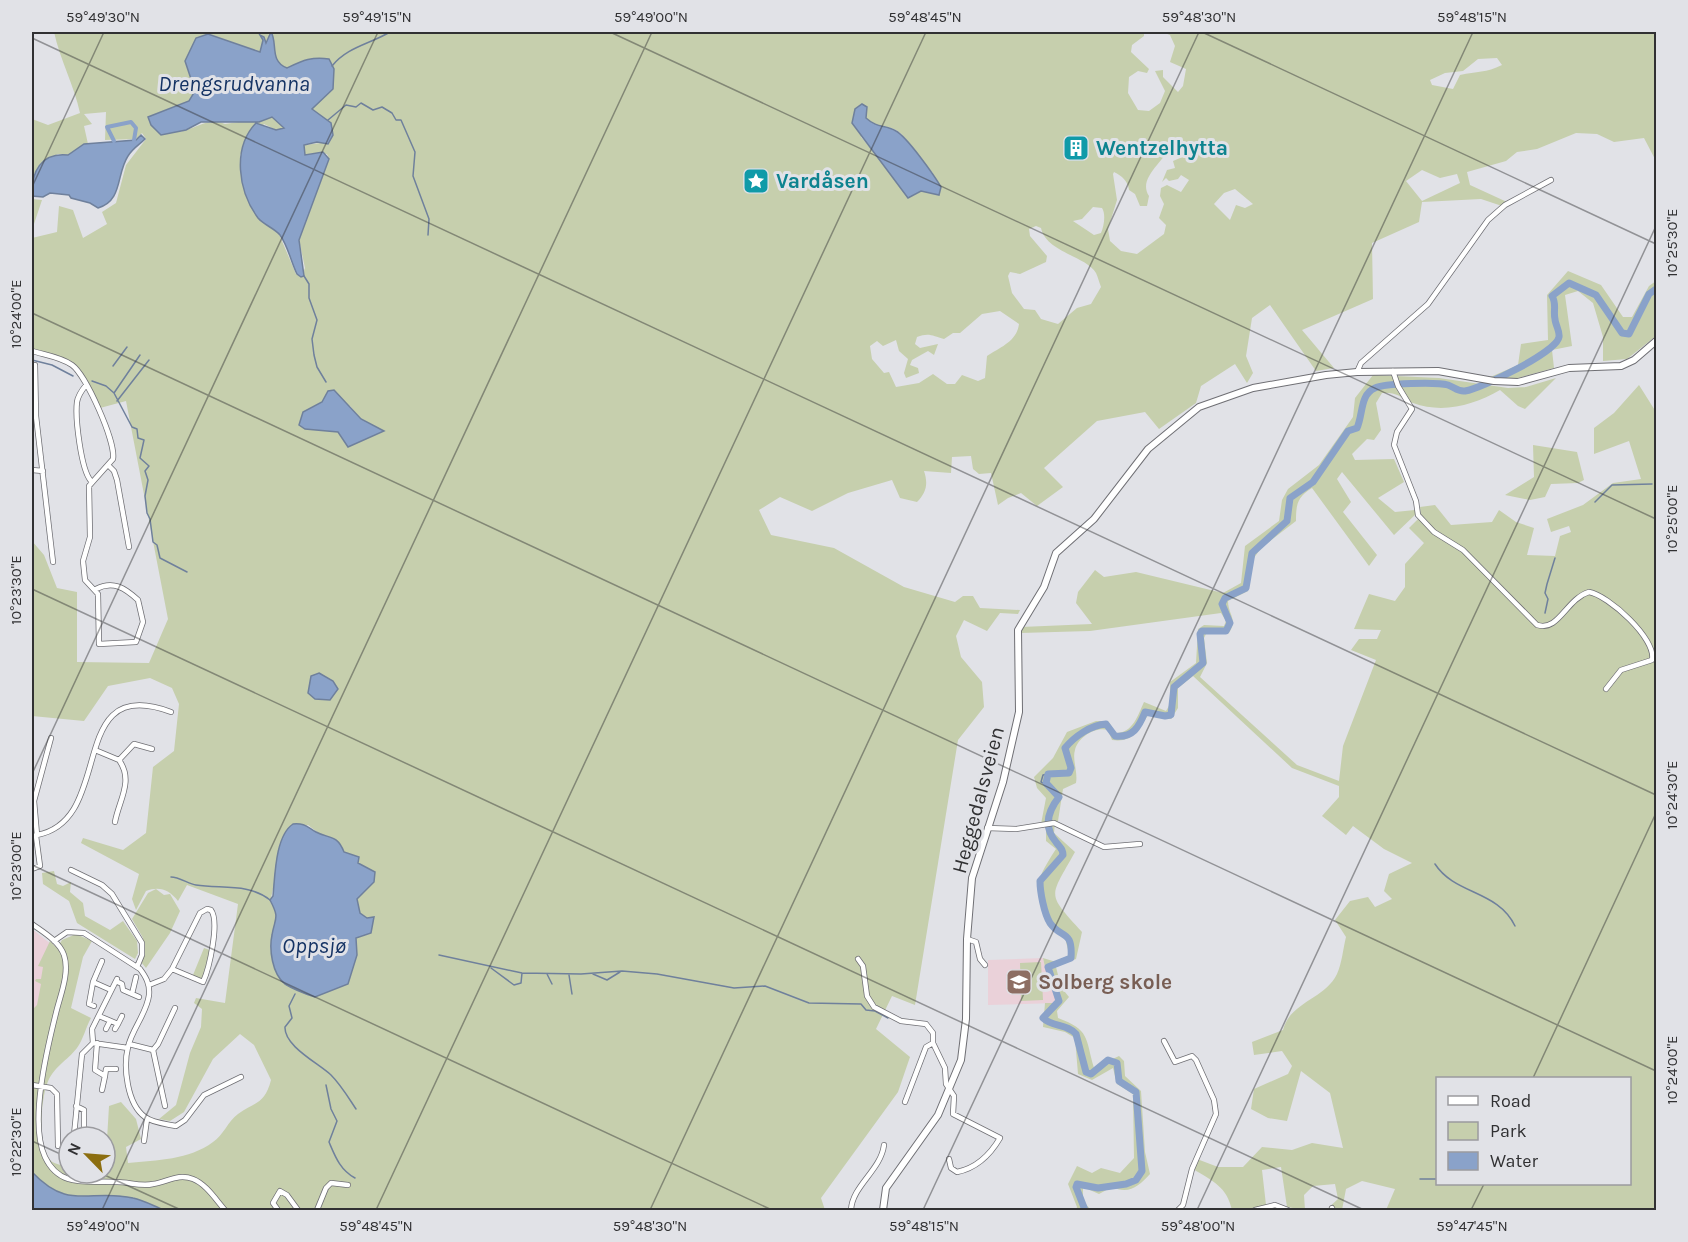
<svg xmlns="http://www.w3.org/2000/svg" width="1688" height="1242" viewBox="0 0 1688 1242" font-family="Karla,sans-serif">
	<rect width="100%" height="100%" fill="#e1e2e7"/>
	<path fill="#ead1d9" d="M32,929L61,952L32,1045Z
		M1043,958L1047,976L1060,996L1057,1003L988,1005V960Z"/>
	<path fill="#c6cfad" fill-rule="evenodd" d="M54,32H271L261,52L208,34L191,78L195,91L189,101L148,117L151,125L161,135C169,132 178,133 186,130C200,126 210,118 225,124L273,117L285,128L276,130L264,124L240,155L242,183L247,195L258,218L279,234L296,274L301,277L305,268L299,240L329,159L327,154L314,153L305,155L304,145L329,142L333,135L331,123L312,109L333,89V67L329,59C312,56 302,61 287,69C271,62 273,46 273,32H1144V36L1132,45L1131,52L1149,69L1147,73L1138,71L1129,77L1128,93L1138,110L1149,111L1160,103L1165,91L1155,71L1163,70V77L1178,92L1183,86L1186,69L1170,62L1175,46L1170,35L1162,32H1656V161L1644,138L1614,142L1597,134L1576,133L1537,149L1517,152L1506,161L1467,172L1470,185L1507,202L1502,206L1481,199L1422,202L1419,222L1372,243L1373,299L1302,330L1334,368L1316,371L1270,305L1252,318L1246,356L1253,373L1247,383L1235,364L1201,386L1196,403L1159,429L1145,412L1097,421L1044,468L1063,487L1037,506L1021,493L1008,498L998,505L991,473L979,474L973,469L971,456L952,457L951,473L924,471C928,483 927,492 917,502L900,498L892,480L848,493L812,511L780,497L759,510L771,535L834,548L904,587L955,602L963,596H973L980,608L1020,610L1018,614L1000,613L987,631L964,620L956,636L961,657L982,682L984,707L958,740L915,1005L892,996L876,1029L910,1057L898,1092L821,1198L825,1210H165L133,1198L64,1196L45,1186L32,1172V1010L37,1005L41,984L35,981L36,979H41L43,967L38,966L50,941L57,948L62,940L76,934L92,941L83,957L71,1008L91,1018C86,1027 83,1040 77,1048C67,1061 53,1067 47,1084C41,1100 37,1148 51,1161C56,1165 63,1165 69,1166V1173H105L109,1106L121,1102L136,1119L141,1139L126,1147L128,1163C157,1160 189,1160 213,1142C223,1136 228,1121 238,1114C255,1102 265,1104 271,1080L254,1045L240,1034L213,1059L184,1112L170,1121L159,1119L176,1105L190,1053L201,1027L202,1009L194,1003L196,998L225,1003L238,904L187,885L178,901C169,890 160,886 146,891L136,910L132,899L139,874L81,843L83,838L123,850L146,833L153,767L174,751L179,704L172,688L150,678L108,686L84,721L32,716V541L44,555L57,588L77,592V662L149,663L168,619L126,401L100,408C80,364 79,363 32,350V238L57,232L59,206L73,210L83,238L107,224L102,212L116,203L126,165L146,139L142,133L136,139L105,140L106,112L84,114L92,124L84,126L88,144L68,155L58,154L40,164L32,178V119L48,125L80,113C74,85 60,60 54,32ZM1497,58L1502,65C1486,73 1477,71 1460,75L1453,89L1432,85L1430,80L1445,73L1463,71L1478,59ZM867,107L866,118C878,129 884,124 896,130C908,137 921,161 933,173L921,191L913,196L861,137ZM1172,144H1175L1180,158L1173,161L1175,168L1167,170L1162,182L1166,178L1169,181L1178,179L1181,175L1189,180L1181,192L1167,185L1161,188L1160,196L1164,204L1159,218L1166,225L1164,234L1137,254L1121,251L1110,241L1108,229L1117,200L1113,174L1114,172C1122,176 1128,181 1129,190L1135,194L1140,206H1147L1149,196C1137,178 1165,161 1172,144ZM1422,170L1440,178L1457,174L1460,183L1422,201L1406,181ZM1235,189L1253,204L1245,208L1236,205L1230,220L1214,204L1224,193ZM1093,207L1102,208C1106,214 1104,226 1101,233L1094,235L1073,221L1082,219ZM1036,226L1041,228C1046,252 1086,256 1096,273C1098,277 1099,282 1101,287L1091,304L1077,308L1058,324L1041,319L1035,310L1024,309L1012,293L1008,276L1010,272L1020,274L1046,262L1047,256L1030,236L1029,229ZM1000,311L1019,324C1017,341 1001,347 987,356L985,378L978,381L962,375L955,384H947L933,374L919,383L896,387L889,372L884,373L872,359L870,346L877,341L883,346L896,340L899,351L908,359L904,373L906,378L919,373L918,368L910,365L912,360L928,351L934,355L938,344L920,348L915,344L917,337C929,332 933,336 944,339L953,333H960L982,314ZM322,402L350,406L361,419L383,431L349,446L338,432L305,429L303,412ZM308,825L343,852L359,857L358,863L374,882L357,899L360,913L367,918L373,917L365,935L356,938L357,955L315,997L292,986L272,933C279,920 277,913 270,901C272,898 281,848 284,837Z
		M32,199L42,200L32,230Z
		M1568,271L1601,285L1623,317H1632L1649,286L1656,281V336L1627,359L1603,361V337L1593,303L1578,291L1565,295L1572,346L1552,350L1554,368L1511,380L1488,378L1518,365L1521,344L1548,340L1547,295Z
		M1373,375L1439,378L1508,388L1526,387L1556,378L1525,409L1518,406L1500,390C1474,405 1443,414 1413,403C1399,398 1400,392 1382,393L1376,403L1381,430L1374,440L1367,439L1352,454L1355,460L1394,459L1404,482L1378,498L1395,512L1415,510L1416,514L1394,535L1342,472L1337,479L1351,502L1343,512L1377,555L1369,566L1312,488C1297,497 1296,505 1296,521L1261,548L1254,558L1248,591L1228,601C1228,615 1239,620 1228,634H1206L1204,638L1207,663L1200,677L1297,765L1339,781L1343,746L1376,660L1351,650L1359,639H1377L1381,630L1354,629L1369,594L1395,601L1405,587V564L1424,543L1409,528L1421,516L1420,507L1435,505L1451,525L1492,522L1499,510L1516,522L1534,528L1527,555L1555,556L1560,536L1571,532L1569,526L1551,532L1547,519L1583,505L1613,483L1641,479L1629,441L1594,454V428L1614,413L1639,385L1656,412V1210H1386L1395,1189L1362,1181L1346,1189L1342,1210H1326L1338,1199L1335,1184L1313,1186L1304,1195L1305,1210L1287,1207L1281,1167L1262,1170L1266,1205L1248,1210H1232C1227,1187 1213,1181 1193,1169L1197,1159L1218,1167H1243L1262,1147L1292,1150L1312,1143L1343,1148L1330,1093L1301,1071L1287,1121L1268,1118L1251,1109L1254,1089L1288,1074L1292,1066L1282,1051L1254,1055L1252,1042L1283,1030C1290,1002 1325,999 1337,974C1342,963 1343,949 1346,937L1335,920L1350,901L1368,897L1375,907L1392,899L1384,891L1389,874L1412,863L1384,849L1353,826L1346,835L1322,816L1339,797V786L1292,768L1193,676L1178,688V708L1171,719L1148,715C1138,731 1132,743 1112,740L1108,730C1096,726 1078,737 1075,750C1072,759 1078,772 1076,783L1063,789L1058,821L1041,824L1046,798L1037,788L1034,777L1053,758L1067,732L1096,721H1108L1116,733C1133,733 1138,715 1144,702L1166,711L1170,704V682L1196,663L1198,629L1204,625L1224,626L1226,621L1221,613L1090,631L1020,633L1021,627L1092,624L1076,603L1078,592L1095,570L1104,577L1136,572L1223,593L1241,583L1245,546L1279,521L1282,500L1288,489L1319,465L1353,417L1355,398ZM1438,1078H1630V1184H1438Z
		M1533,445L1577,452L1584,480L1578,483L1551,484L1545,497L1530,500L1505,495L1534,477Z
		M1055,822L1054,833L1075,852C1049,899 1046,892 1082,932L1076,959L1056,967L1061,987L1069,997L1057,1011L1058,1018C1090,1030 1085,1037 1094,1068L1119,1056L1124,1061L1125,1076L1141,1091L1145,1152L1150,1174C1139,1186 1129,1195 1112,1187L1099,1194L1083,1187V1201L1091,1210H1076L1077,1207L1068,1184L1077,1166L1092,1173L1101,1168L1120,1173L1134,1158L1133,1094L1117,1084L1113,1068L1092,1080L1078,1074L1075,1038L1065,1032L1043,1027L1045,1003H1057L1060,995L1047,976L1043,958L1056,962L1069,955L1065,937L1048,926C1036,886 1032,886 1056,849L1046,841V823Z
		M54,871L57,884L63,886L71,882L70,892L83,903L85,916L110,930L123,921L137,941L138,953L135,959L77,923L69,901L43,884L42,873Z
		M156,889L164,895L170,894L180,911L170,933L146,968L141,962L143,938L132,919L148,893Z
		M204,948L210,950L202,980L193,975Z
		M1041,962L1043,1000L1021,1001L1020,963Z"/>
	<path fill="#8aa2c9" stroke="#6f809c" stroke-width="1.5" d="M271,32C278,43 269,61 287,68C302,61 312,56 329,59L334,69L333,89L312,109L331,123L333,135L328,144L317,142L304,145L305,155L323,152L329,159L299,240L304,276L301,277L297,274C291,262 288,246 280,235C274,228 264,225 258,218C238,191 232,148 256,123L276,130L284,128L272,117L259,122H201L186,130L161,135L151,125L148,117L189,101L195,91L185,61L196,38L208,34L260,52L263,40L260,35L264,37L266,43Z
		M862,104L867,107L866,118C878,129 885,124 896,131C907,137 934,175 941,187L939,195L921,191L908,198L852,123L855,109Z
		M141,135L145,139C139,145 133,148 128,156C116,174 123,201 98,208L90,203L71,198L69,195L50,193L43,197L32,196C31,172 41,152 68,155L84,144L136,140Z
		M334,390L361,419L384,431L348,447L338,432L305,429L299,425L303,412L322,402L328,391Z
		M319,673L333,681L338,689L330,700L315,699L308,693L311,676Z
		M293,824C305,823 307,827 316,832C329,839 337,834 344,852L359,857L358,863L375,872L374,882L357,899L360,913L367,918L374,917L371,933L356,938L357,955L348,984L315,997C306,994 293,989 285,984C272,974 269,949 272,935C275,917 280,919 270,900L273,896C275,877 275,836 293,824Z
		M32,1172C70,1212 89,1188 133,1198C143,1200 154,1206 164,1210H32Z"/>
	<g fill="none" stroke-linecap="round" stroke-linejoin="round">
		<path stroke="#6f809c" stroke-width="1.5" d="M332,66C347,47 370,44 390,32
			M328,120L346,105L356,107L361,103L373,110L382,107L392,113L396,120H401L415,152L413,176L429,219L428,235
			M304,276L309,284V298L317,320L312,339L314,355L317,367L326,382
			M32,360L52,365L73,376
			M113,366L127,347
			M92,381L106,386L114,393L132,427L137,429L138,438L144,440L140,458L149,466L145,471L148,480L145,496L147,513L150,519L153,542L157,545L160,558L187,572
			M114,393L140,355
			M117,401L149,360
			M1595,502L1612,485L1652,484
			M1545,613L1548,599L1545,593L1547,584L1555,558
			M1048,774L1043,775L1041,782L1049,786
			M1435,864C1455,895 1498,890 1515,926
			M171,877C179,877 189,884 196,885C221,889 249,883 270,900
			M439,955L522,973L581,974L622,971L657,974L734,988L765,986L809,1003L861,1004L866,1010L875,1011L888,1018
			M491,968L514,985L521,983L522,973
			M547,974L552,984
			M593,974L607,980L620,972
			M569,975L572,994
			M295,994L289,1006L292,1018L285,1027C284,1046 318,1063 331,1075C341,1085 348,1097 356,1109
			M326,1085L331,1109L337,1121L329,1142C335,1156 340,1170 355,1178
			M1420,1179H1438
			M1494,1184H1498"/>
		<path stroke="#8aa2c9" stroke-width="4" d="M114,141L107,127L131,122L136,128L134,140"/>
		<path stroke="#8aa2c9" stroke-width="7" d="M1085,1210L1076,1187L1077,1184L1098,1188L1126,1184L1136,1180L1142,1171L1136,1092L1119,1081L1117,1063L1108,1060L1091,1074L1086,1072L1076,1034C1068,1024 1052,1027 1043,1018L1059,1001L1048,967L1071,958C1073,929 1061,939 1050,923C1044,913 1040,892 1040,881L1063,855C1063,848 1060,848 1056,842C1043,827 1048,811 1059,797L1046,783L1048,774L1069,773L1071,768L1065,748C1075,736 1091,725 1106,724L1115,736C1133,738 1139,727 1145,712L1165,716L1171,715L1174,687L1203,663L1200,634L1202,631H1226L1230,623L1222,604L1225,598L1246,588L1252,553L1287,521L1290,498L1313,482L1348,431L1357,428C1363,415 1360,394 1375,388C1384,383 1438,382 1448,385C1454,387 1458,392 1465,391C1482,388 1557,352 1559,337C1560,331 1555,324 1555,319C1553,311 1557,304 1552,296L1569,283L1596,295L1622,333L1629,334L1649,294L1656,289"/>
		<g stroke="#6f6f74" stroke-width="6">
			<path id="minor" d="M32,351C45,355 61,357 72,365C86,375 116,442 113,459L89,486L90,537L83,561L85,580L98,594L99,644L136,642L143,622L138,600C125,588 113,580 96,589
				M35,365L36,416L53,562
				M1393,371L1398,386L1412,409L1397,432L1394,445L1416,501L1418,515L1434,532L1463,550L1537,625C1559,632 1566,599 1589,592C1608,595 1657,639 1652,660L1621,670L1606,689
				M1357,372L1361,363L1428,304L1488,220L1505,205L1551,180
				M86,385C82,390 78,395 77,402C75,418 81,470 91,481
				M109,466L114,471L117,480L129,547
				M32,470L43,471
				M95,750L119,760C134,781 119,800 115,822
				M119,760L134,744L152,749
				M987,828L1016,829L1054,823L1104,847L1140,844
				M37,835C117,820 64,672 171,712
				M32,836L37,835L34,801L51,738
				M32,869L40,866L36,836
				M71,870L102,885L112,894L142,943V955L137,967
				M32,924C43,932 59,941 64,955C70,973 60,996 56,1013C47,1049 29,1123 45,1157C60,1189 88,1180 117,1182C129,1182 141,1187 153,1184C167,1182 178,1173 193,1179C206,1184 216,1200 225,1210
				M967,939L976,942L980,959L985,965
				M54,941L67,932L84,933L140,969C146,977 150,984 149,995C147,1013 132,1029 128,1047C123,1067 127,1104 145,1117C153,1123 167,1124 176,1126L185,1120L204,1095L241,1077
				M858,959L863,966L867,996L874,1007L901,1021L926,1024L933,1033V1043
				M102,961L93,982L111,990
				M116,981L122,984L123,990L139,997
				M93,982L89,1004L94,1006
				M149,985L164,979L172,969L203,982C209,969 220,922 211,910L207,909L200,913L172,969
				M132,994L136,977
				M99,1016L118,1024L115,1029
				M118,1024L122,1016
				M106,1029L110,1021
				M1164,1041L1175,1062L1192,1056L1196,1060L1214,1100L1216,1114L1192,1169L1183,1205L1178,1210
				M93,1043L92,1029L117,979
				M97,1043L95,1070L105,1076L102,1090
				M129,1044L153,1050
				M105,1076L106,1069H116
				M32,1085L51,1088L57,1094L58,1146
				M905,1102L926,1047L933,1043L945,1068L946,1084L954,1096L953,1114L1000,1138C990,1155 977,1168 957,1172L951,1168L949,1159
				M76,1106L84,1110V1137
				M165,1106L153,1050L158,1044L175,1008
				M74,1135L82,1054L93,1043L128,1048
				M144,1141L147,1119
				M1332,1208L1333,1210
				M278,1210L273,1203L280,1191L287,1195L298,1210
				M317,1210L326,1188L331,1183L348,1185
				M851,1210C852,1186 881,1170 884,1145
				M1255,1210L1275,1205L1288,1210"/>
		</g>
		<g stroke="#6f6f74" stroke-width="8">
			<path id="major" d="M883,1210L886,1188L938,1115L961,1060L966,1019L967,939L972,878L1003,782L1019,712L1018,630L1044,587L1056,553L1094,519L1148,449L1199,407L1253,388L1326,375L1357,372L1438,371L1494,381L1518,382L1569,368L1621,366L1634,360L1656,341"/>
		</g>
		<use href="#minor" stroke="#fff" stroke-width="4.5"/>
		<use href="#major" stroke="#fff" stroke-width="6"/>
	</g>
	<path fill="none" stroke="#313133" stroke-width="1.5" stroke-opacity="0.45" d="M610,32L1656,519M1202,32L1656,244M32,38L1656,795M32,187L104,32M32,313L1656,1071M32,589L1364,1210M32,774L378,32M32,865L772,1210M1533,1078L1656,813M32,1141L69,1158M100,1173L181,1210M102,1210L652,32M376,1210L926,32M650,1210L1199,32M923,1210L1473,32M1197,1210L1656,226M1471,1210L1484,1184"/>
	<defs>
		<g id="building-square" transform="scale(1.35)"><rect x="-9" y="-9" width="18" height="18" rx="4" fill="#0f9aa8" stroke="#e1e2e7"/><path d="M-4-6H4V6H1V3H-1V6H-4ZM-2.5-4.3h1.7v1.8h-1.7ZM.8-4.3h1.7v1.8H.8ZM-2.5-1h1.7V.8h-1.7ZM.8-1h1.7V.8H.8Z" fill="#fff"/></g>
		<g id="sight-square" transform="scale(1.35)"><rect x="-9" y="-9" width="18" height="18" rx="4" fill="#0f9aa8" stroke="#e1e2e7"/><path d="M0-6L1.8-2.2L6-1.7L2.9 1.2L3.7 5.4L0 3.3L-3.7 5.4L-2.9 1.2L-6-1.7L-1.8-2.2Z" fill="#fff"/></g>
		<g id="school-square" transform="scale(1.35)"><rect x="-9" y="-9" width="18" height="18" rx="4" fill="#8d6e63" stroke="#e1e2e7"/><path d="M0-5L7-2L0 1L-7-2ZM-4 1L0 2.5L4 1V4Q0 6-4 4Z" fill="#fff"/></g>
	</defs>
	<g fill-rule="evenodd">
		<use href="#building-square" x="1076" y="148"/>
		<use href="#sight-square" x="756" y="181"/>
		<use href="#school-square" x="1019" y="982"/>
	</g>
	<g text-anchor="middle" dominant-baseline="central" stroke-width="6" stroke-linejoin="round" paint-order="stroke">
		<g font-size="21" font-weight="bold" fill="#0d838f" stroke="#e1e2e7" text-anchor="start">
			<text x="1096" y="148">Wentzelhytta</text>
			<text x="776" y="181">Vardåsen</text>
		</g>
		<g font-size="21" fill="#313133" stroke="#e1e2e7">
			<text transform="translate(978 800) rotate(-75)">Heggedalsveien</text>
		</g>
		<g font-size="21" font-weight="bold" fill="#785e54" stroke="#e1e2e7" text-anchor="start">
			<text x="1038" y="982">Solberg skole</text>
		</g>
		<g font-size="22" font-style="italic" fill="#153364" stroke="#e1e2e7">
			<text x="234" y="84">Drengsrudvanna</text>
			<text x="314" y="946">Oppsjø</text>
		</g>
	</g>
	<rect width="1688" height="1242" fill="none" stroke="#e1e2e7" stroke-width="66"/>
	<rect x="1436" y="1077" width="195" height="108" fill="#e1e2e7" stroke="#9b9b9f" stroke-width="1.5"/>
	<rect x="1448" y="1096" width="30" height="9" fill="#ffffff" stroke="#9b9b9f" stroke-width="1.5"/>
	<text x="1490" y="1107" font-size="18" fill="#313133">Road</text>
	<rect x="1448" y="1122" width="30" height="18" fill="#c6cfad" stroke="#9b9b9f" stroke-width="1.5"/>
	<text x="1490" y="1137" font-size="18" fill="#313133">Park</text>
	<rect x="1448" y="1152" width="30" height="18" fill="#8aa2c9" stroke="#9b9b9f" stroke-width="1.5"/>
	<text x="1490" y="1167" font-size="18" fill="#313133">Water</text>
	<g transform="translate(87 1155) rotate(295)"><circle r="28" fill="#e1e2e7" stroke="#9b9b9f" stroke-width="1.5"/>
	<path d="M0-4.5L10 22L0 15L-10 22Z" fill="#8c6e10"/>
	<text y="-9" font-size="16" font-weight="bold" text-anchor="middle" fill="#313133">N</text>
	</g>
	<rect x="33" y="33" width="1622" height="1176" fill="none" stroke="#313133" stroke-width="2"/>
	<g font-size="15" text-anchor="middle" fill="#313133">
		<text x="103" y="22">59°49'30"N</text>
		<text x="377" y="22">59°49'15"N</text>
		<text x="651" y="22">59°49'00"N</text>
		<text x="925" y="22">59°48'45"N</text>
		<text x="1199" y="22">59°48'30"N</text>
		<text x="1472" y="22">59°48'15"N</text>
		<text transform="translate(1672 243) rotate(-90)" y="5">10°25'30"E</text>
		<text transform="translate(16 314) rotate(-90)" y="5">10°24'00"E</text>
		<text transform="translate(1672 519) rotate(-90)" y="5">10°25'00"E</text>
		<text transform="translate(16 590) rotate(-90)" y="5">10°23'30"E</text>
		<text transform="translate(1672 795) rotate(-90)" y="5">10°24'30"E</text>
		<text transform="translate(16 866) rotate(-90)" y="5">10°23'00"E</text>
		<text transform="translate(1672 1070) rotate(-90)" y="5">10°24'00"E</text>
		<text transform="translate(16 1142) rotate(-90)" y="5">10°22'30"E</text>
		<text x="103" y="1231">59°49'00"N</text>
		<text x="376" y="1231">59°48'45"N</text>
		<text x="650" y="1231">59°48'30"N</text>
		<text x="924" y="1231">59°48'15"N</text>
		<text x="1198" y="1231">59°48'00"N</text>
		<text x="1472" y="1231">59°47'45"N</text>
	</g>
</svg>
